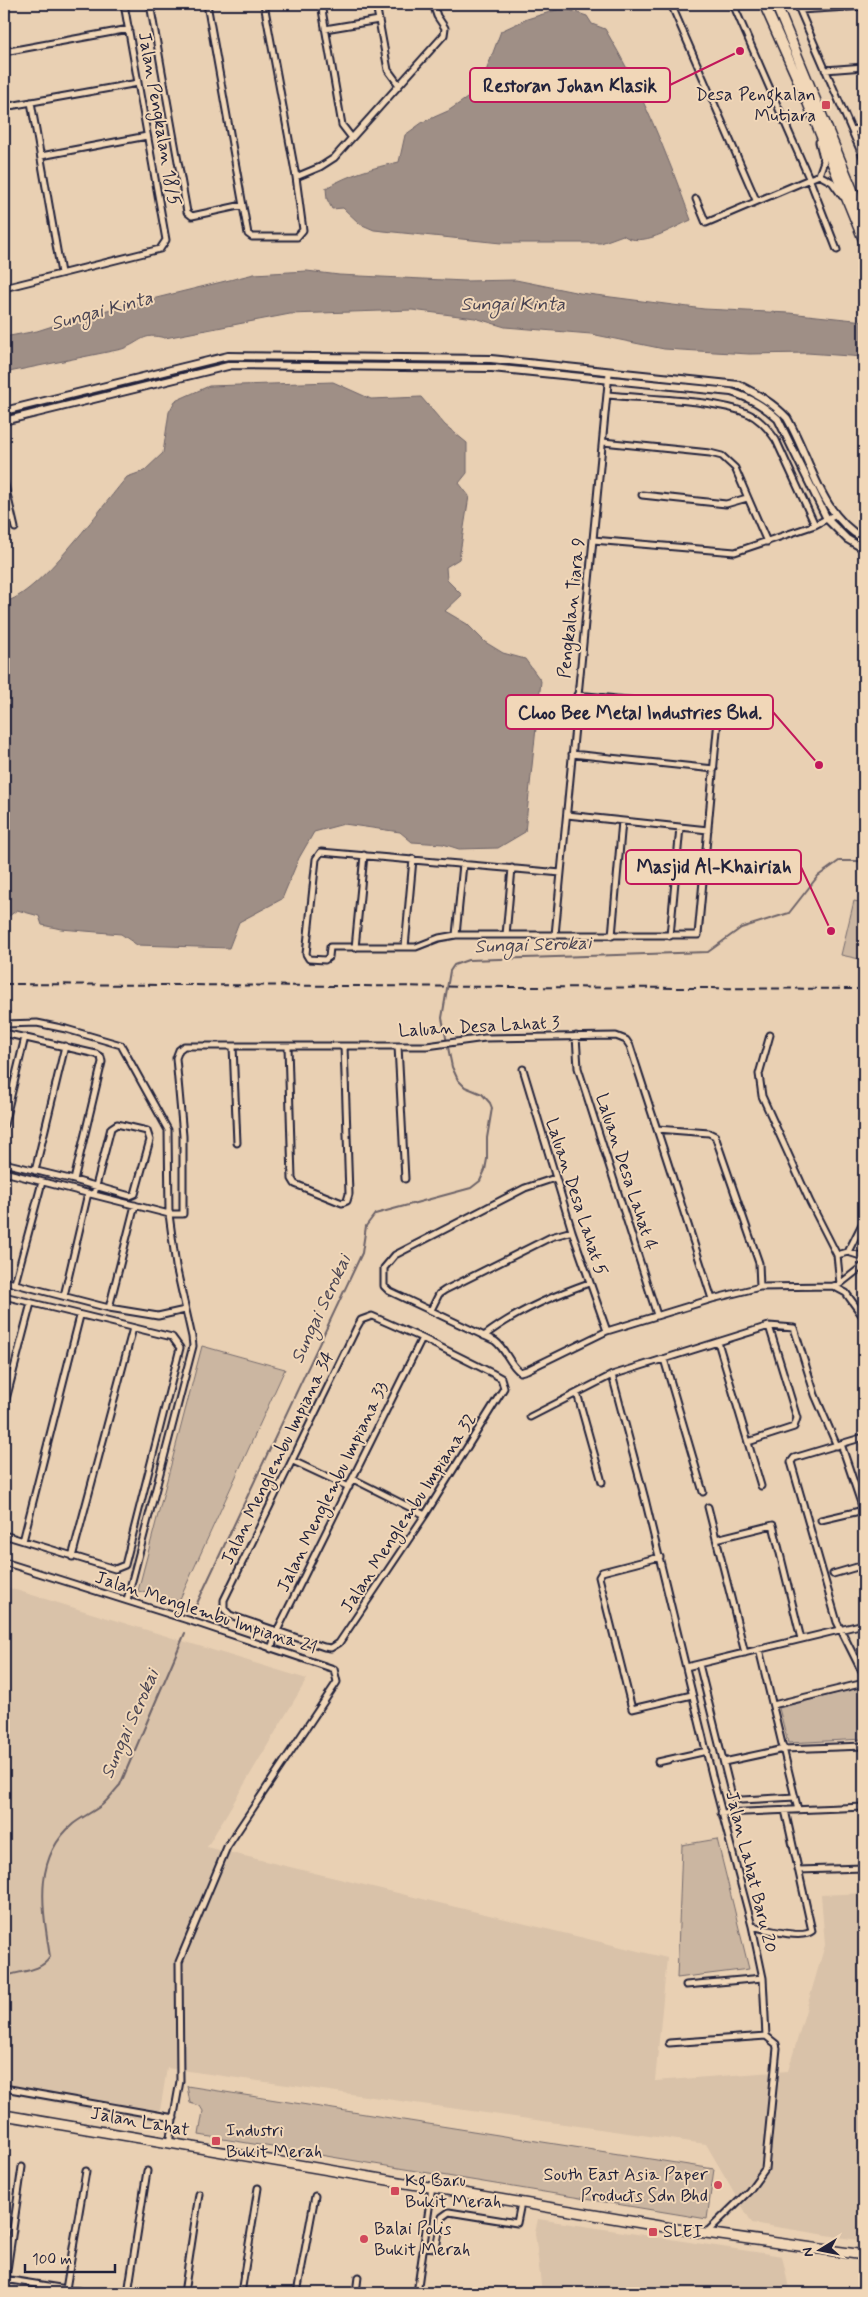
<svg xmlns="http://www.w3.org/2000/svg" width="868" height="2297" viewBox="0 0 868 2297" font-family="Mynerve,sans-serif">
	<rect width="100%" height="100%" fill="#e9d0b3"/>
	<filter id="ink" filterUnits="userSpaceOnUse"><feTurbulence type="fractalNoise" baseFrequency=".02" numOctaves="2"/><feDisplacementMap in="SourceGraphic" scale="10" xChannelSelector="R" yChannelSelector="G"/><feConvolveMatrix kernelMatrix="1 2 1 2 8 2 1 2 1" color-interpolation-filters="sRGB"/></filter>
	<g filter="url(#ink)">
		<path fill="#d9c2a9" d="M6,1587L307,1679L207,1847L667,1958L655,2081L788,2071L825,1945L821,1895L864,1893V2241L752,2223L706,2144L167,2068L158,2123L4,2093V1594Z
			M538,2219L782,2256L790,2293H542L535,2233Z"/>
		<path fill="#cbb6a1" stroke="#766c6e" d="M854,901L864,903V960L841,955Z
			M202,1346L285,1369L179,1601L138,1591Z
			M861,1687L864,1694V1739L788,1743L779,1708Z
			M717,1839L749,1969L677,1978L682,1845Z
			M187,2086L714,2169L707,2219L199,2135L203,2111L200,2106L190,2103Z"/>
		<path fill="#9f8f86" stroke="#6d6368" d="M563,8L587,16L592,24L605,29C640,87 668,156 691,220C672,228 641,249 623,235L601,243H501L374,230L360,224L343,208L332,209L327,199L326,188C350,174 372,168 399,162L405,135L423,122L448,111L479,90L501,31L527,19Z
			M307,271L339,275L465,281L516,280L580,293L704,309L789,313L864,321V357L807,353L749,354L664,349L591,334L505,327L475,318L412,310L290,314L165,338C142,332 142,342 122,349L4,373V337L37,331L87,315L254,274Z
			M333,382L371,399L421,397L445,425L467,443V473L459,483L469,496L459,559L446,567L447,580L462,595L445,611L467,624L485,642L503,653L525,659L541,681L525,832L498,848L459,849L443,844L412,842L400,832L344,824L314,832L299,858L282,899L239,922L229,948L137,945L121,934L61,929L42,925L39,916L17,910L4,920V602C38,596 102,506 127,477L144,471L163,453L169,412L175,401L209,386Z"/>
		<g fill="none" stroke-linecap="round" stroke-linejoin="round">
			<path stroke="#6d6368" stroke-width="2" d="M191,1616L362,1253L366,1226L375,1214L471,1188L480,1181L485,1170L487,1159V1138L492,1108L490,1103L482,1094L465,1087L458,1080L452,1067L442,1018L450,971L454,965L468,960L708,952L741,928L789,913L818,876L839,861H858L864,863
				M4,1977C19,1970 40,1973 50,1957C43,1910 32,1859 73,1824C82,1817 93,1812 102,1805C109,1799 114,1791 120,1785L185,1633"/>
			<g stroke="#22223b" stroke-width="9">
				<path id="minor" d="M150,4L187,212L192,216L243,205
					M207,4L248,234L252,237H297L303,230L296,177L264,4
					M321,4L342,125L352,138
					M376,4L388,70L399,85
					M671,4L756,200
					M733,4L809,178L837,250
					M797,4L864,159
					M800,10L864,6
					M325,29L379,20
					M4,52L129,29
					M825,70L864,67
					M31,102L61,273
					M4,107L138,83
					M852,130L864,127
					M41,156L147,136
					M819,175L824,161L819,142
					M296,177L320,167L334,158L444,35L445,28L437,16L433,4
					M696,199L706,223L819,175L832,182L842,196
					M4,288L160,249L166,240L124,4
					M608,395C646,399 715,399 749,414C760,419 769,430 776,440L815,525
					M603,442L710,453L722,456L735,468L767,542
					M4,481L15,528
					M642,495L726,504L747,498
					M593,540L735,552L815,525L834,515
					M572,754L714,769
					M567,815L708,830
					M561,873L321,852L316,859L306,954L309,959L325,960L329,957L330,947H416L439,938L456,935H698L719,709L577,695
					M456,935L463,864
					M506,935L512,868
					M555,935L609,373
					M612,936L622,821
					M670,936L680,827
					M405,947L413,859
					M355,948L364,855
					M4,1024L37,1023L66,1029L121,1045L168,1130L169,1214L176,1266L192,1337L193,1346L127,1600
					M4,1033L96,1054L101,1057L102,1062L74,1180L4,1163
					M770,1035L759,1074L762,1096L810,1202L837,1255
					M576,1036L578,1068L657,1315
					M233,1046L237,1143
					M288,1046L292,1179L295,1184L342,1203L347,1201L349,1194L344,1046
					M398,1046L405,1179
					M523,1069L572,1231L607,1331
					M4,1125L25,1037
					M657,1129L709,1133L715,1136L759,1263L760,1287
					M35,1171L65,1046
					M4,1172L169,1214H183V1136L176,1058L179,1050L184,1046H427L485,1038L616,1036L626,1040L630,1046L712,1299
					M555,1178L525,1188L395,1255L384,1268V1286L389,1291L495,1341C506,1349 509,1364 520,1372L527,1370L607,1331L712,1299L760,1287L833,1286L840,1284L864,1265
					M74,1180L130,1196L135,1194L150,1140L147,1131L117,1124L111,1128L96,1186L94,1195
					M848,1252L864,1257
					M4,1281L109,1308L158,1316L185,1310
					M15,1283L42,1182
					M840,1284L837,1255L848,1252L864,1220
					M833,1286L846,1293L864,1318
					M4,1296L172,1337L180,1348L125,1565L115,1569L4,1535
					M64,1296L88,1193
					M109,1308L135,1205
					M431,1310L439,1294L445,1290L551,1237L572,1231
					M372,1316L422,1338L492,1373L501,1378L504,1388L425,1515L339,1643L331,1648L324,1647L230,1615L224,1609V1600L357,1327L361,1320Z
					M484,1336C515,1312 552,1296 589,1283
					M718,1342L761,1486
					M664,1359L703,1492
					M612,1375L645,1499L713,1779L752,1926L763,1978L766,2036
					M577,1393L602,1482
					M4,1407L31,1303
					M530,1417L612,1375L769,1326L794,1328L815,1395L837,1446
					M864,1437L794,1458L791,1462L837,1622L864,1676
					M748,1442L794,1427L797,1418L769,1326
					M841,1444L864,1512
					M293,1461L349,1487
					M353,1479L425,1515
					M708,1507L745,1653
					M821,1520L864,1510
					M716,1539L773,1525L801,1639
					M23,1541L80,1316
					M72,1557L133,1328
					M660,1557L602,1572L599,1577L632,1709L692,1695
					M4,1562L191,1621L334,1669L337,1682L227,1847L179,1962L180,2081L169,2143
					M833,1574L864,1565
					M271,1649L277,1631L422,1338
					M759,1649L798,1810
					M699,1664L731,1792L735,1798L742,1800L795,1797
					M686,1667L864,1624
					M773,1705L864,1683
					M658,1762L707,1751
					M724,1762L784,1749L864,1746
					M721,1813L864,1807
					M798,1870L864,1868
					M752,1926C765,1929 802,1940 812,1931L785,1810
					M686,1985L763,1978
					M669,2043L766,2036
					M4,2088L174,2118
					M707,2232L749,2191L765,2169L777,2048L776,2044L766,2036
					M424,2247L436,2248L442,2217L449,2212L517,2223L521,2203
					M4,2279L91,2293
					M66,2289L86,2171
					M4,2291L22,2167
					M128,2293L147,2171
					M184,2293L199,2194
					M241,2293L258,2188
					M297,2293L315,2196
					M356,2293L358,2277
					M417,2293L432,2187"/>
			</g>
			<g stroke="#22223b" stroke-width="10">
				<path id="tertiary" d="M4,411L228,356L491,359L739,385C757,394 773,403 787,418C812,461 819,514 864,539
					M4,421L232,365L492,368L731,392C750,398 763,405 778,419L827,519L847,539L864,549"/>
			</g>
			<g stroke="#22223b" stroke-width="12">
				<path id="primary" d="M764,4L805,96L864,241
					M776,4L864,218
					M4,2115L677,2229L864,2255"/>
			</g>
			<use href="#minor" stroke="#f1d7b8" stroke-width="5"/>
			<use href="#tertiary" stroke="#f1d7b8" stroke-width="6"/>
			<use href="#primary" stroke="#f1d7b8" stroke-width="9"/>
			<path stroke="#22223b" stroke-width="2" stroke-dasharray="8 4" stroke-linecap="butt" d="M4,984L864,989"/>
		</g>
	</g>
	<g fill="#d1495b" stroke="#f1d7b8" stroke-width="2">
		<rect x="821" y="100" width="10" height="10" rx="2.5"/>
		<rect x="211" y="2136" width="10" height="10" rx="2.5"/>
		<circle cx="718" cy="2185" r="5"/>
		<rect x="390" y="2186" width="10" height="10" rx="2.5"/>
		<rect x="648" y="2227" width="10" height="10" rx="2.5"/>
		<circle cx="364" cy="2239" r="5"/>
	</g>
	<g text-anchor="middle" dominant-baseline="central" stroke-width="4" stroke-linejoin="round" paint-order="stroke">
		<g font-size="18" fill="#22223b" stroke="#f1d7b8" text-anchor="start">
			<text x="816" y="95" text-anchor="end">Desa Pengkalan<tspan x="816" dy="21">Mutiara</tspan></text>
			<text x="226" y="2131">Industri<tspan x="226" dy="21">Bukit Merah</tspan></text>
			<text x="708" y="2175" text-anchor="end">South East Asia Paper<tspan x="708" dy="21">Products Sdn Bhd</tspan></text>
			<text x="405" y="2181">Kg Baru<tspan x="405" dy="21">Bukit Merah</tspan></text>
			<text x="374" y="2229">Balai Polis<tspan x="374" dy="21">Bukit Merah</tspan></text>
			<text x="663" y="2232">SLEI</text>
		</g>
		<g font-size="18" fill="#22223b" stroke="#f1d7b8">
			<text transform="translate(159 119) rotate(80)">Jalan Pengkalan 18/5</text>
			<text transform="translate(572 608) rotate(-84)">Pengkalan Tiara 9</text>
			<text transform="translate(479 1027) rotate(-3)">Laluan Desa Lahat 3</text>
			<text transform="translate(626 1172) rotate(72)">Laluan Desa Lahat 4</text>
			<text transform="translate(576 1197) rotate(72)">Laluan Desa Lahat 5</text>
			<text transform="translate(278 1458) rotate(-64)">Jalan Menglembu Impiana 34</text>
			<text transform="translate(333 1487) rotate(-64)">Jalan Menglembu Impiana 33</text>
			<text transform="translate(409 1513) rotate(-57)">Jalan Menglembu Impiana 32</text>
			<text transform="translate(206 1613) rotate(18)">Jalan Menglembu Impiana 21</text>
			<text transform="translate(751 1872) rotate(76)">Jalan Lahat Baru 20</text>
			<text transform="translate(140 2122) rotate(10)">Jalan Lahat</text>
		</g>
		<g font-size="19" font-style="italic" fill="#484352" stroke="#f1d7b8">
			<text x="513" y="304">Sungai Kinta</text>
			<text transform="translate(102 311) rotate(-15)">Sungai Kinta</text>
			<text transform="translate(533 945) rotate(-2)">Sungai Serokai</text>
			<text transform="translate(321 1309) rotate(-65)">Sungai Serokai</text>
			<text transform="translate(130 1724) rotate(-66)">Sungai Serokai</text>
		</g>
	</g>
	<path fill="none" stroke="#c2185b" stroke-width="2" d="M740 51L670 85M819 765L773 712M831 931L801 867"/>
	<g fill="#c2185b" stroke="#f1d7b8" stroke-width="2">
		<circle cx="740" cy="51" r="5"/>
		<circle cx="819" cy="765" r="5"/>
		<circle cx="831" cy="931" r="5"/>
	</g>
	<g fill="#f1d7b8" stroke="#c2185b" stroke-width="2">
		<rect x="470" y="68" width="200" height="34" rx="5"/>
		<rect x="506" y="695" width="267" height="34" rx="5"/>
		<rect x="626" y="850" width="175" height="34" rx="5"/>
	</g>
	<g font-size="19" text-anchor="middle" font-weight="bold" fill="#22223b">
		<text x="570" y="92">Restoran Johan Klasik</text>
		<text x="640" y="719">Choo Bee Metal Industries Bhd.</text>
		<text x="714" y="873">Masjid Al-Khairiah</text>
	</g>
	<rect width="868" height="2297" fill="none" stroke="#f1d7b8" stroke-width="20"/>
	<rect x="10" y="10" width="848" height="2277" fill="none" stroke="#22223b" stroke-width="2" filter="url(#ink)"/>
	<g transform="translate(820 2250) rotate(260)" stroke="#f1d7b8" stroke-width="4" paint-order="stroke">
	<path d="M0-4L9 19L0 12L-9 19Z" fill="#22223b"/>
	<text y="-8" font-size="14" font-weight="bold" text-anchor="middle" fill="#22223b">N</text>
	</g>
	<path d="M25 2264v8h90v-8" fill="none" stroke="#22223b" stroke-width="2.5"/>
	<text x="32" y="2264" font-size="15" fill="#22223b" stroke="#f1d7b8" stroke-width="4" paint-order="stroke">100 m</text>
</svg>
